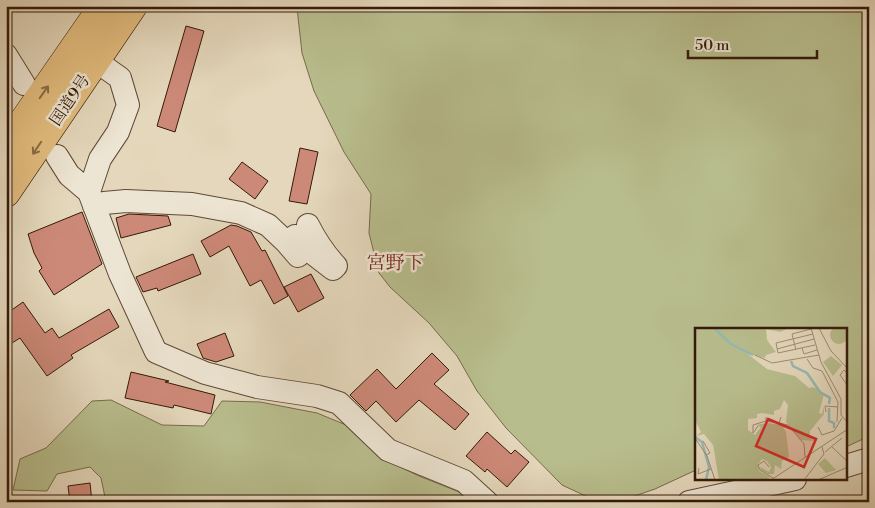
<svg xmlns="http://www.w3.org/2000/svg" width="875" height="508" viewBox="0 0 875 508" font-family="'Libre Bodoni','Noto Serif JP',serif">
	<rect width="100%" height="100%" fill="#e4d7bb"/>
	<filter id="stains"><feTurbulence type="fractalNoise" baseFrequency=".004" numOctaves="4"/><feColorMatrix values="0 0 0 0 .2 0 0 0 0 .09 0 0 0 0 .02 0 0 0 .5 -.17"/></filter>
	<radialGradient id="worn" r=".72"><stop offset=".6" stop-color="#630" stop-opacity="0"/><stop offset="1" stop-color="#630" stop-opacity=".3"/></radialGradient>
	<path fill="#b8bd8d" stroke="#766c4b" d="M299,6H869V433L863,439L846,447V329H696V470L655,489L623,500L592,499L562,485L506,428L477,391L457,356L429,323L390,287L379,273L369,233L371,194L344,152L314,91L302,53L297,8Z
		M111,400L162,425L204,426L222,401L260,402L317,413L351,427L388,461L419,476L462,493L470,502H106L101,478L90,467L57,474L47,491L13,490L20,459L46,448L92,401Z"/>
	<path fill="#cd8978" stroke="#341a09" d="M186,26L204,31L175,132L157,126Z
		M300,148L318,152L307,204L289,201Z
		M242,162L268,181L255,199L229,179Z
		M82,212L102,264L54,295L39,271L42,268L34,253L28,234Z
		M129,214L168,216L171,225L121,238L116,218Z
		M231,225L237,226L251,232L262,251L265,250L288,296L274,304L261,280L250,286L229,246L210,257L201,241Z
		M193,254L201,274L158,291L157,288L143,292L136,277Z
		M311,274L324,298L298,312L284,287Z
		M23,302L45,333L52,328L59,338L109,309L119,327L71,355L73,358L47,376L20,338L12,343L6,335V314Z
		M225,333L234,356L216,362L203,358L197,344Z
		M432,353L449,370L434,384L469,414L455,430L419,400L396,422L376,401L366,411L350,395L377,369L396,389Z
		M131,372L169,381L165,382L215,395L211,414L174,405L173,408L125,398Z
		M487,432L511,454L515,450L529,462L507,487L487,469L485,472L466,456Z
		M90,483L92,502H70L68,486Z"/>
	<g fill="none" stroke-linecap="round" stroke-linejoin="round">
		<g stroke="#604936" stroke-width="24">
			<path id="minor" d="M82,51L120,78L128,105L118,132L100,159L89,192
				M6,55L24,84
				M57,156L69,175L89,192L120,274L156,352L205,373L257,387L317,396L339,403L388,450L464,481L487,502
				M94,206L104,203L126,201L192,204L241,213L268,225L286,242L298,256
				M291,239L295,236L311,252L333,269L336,266C324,253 316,241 308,225
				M846,466L869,459
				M689,502L795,479"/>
		</g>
		<g stroke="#341a09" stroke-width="29">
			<path id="highway" d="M6,146L103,6
				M6,193L133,6"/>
		</g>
		<use href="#minor" stroke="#ede5d3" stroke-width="22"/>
		<use href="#highway" stroke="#e2bc7e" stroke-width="28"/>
	</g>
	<defs><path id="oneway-shaft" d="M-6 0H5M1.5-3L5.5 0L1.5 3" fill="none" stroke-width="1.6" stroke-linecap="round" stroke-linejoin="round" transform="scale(1.25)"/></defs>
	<g stroke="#8b6b44">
		<use href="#oneway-shaft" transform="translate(44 92) rotate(-55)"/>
		<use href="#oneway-shaft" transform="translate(37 148) rotate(124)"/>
	</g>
	<g text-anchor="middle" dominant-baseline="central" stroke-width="5" stroke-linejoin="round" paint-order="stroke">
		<g font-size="16" fill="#341a09" stroke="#ede5d3">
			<text transform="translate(70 100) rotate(-56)">国道9号</text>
		</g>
		<g font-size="19" fill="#7a1f14" stroke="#ede5d3">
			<text x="395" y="263">宮野下</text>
		</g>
	</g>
	<g transform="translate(695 328)">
		<rect width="152" height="152" fill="#e4d7bb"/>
		<path d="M135 7a9 9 0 1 1 18 0a9 9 0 1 1-18 0ZM0,0H94L85,4L71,1L72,12L81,24L71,27L70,30L53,26L72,41L100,48L114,60L118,59L129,66L124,85L127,86L129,78V86L115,103V110L119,113L106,112L91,94L93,77L89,72L85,81L79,83V87L67,85L62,86V90L53,91V102L60,107L66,99L61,97L72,95L87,97L91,104L94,129L87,133L86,141L80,137L79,146H73L66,142L65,139L74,144L76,139L72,133L67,131L63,136L64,143L75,149L72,152H24L18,117L9,106L1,108L6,104L0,92ZM136,28L147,37L138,48L128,34ZM130,130L141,142L131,145L123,136Z" fill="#b8bd8d"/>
		<path fill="none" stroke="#95b9b3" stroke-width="2.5" d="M19,0L36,16L58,27M96,33L98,38L112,45L125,64L135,70L134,76M134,80V93L139,95V100M0,109L7,114L14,139L11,152"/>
		<path fill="none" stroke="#9e8b74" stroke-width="1" d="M116,0L126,34L146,71V87L153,95M124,0L136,23L153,41M118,6L81,15L83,25L120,17M107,20L109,26L122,22M82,21L119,11M101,22L97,6L116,1M60,27L77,35L124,27M112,31L118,40L127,43L143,74L142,94M153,46L149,42L145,47L153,58M131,84L130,78L143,79M71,89V93L84,95M86,89L84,95L93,97L109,116L110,129M63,98L58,105V97L71,93M123,99L127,107L139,103M139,103L147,90M0,110L12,128L20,152M8,113L15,125L11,127M137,119L153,134M130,124L147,110M74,139L69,133L63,137L65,142L78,150M4,140L3,146L16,141M76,152L153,101M109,152L129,126L127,119M123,152L153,139"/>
		<path fill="#d62828" fill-opacity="0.15" stroke="#d62828" stroke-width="2.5" d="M73,91L121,111L109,139L61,118Z"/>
		<rect width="152" height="152" fill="none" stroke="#341a09" stroke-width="2.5"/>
	</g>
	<rect width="875" height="508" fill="none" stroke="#e4d7bb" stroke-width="25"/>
	<rect x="8" y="8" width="860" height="493" fill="none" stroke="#341a09" stroke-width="2.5"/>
	<rect x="12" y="12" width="850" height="483" fill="none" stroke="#341a09"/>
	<path d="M688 50v8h129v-8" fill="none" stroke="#341a09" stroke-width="2.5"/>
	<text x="695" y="50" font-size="15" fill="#341a09" stroke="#ede5d3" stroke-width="4" paint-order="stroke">50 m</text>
	<rect width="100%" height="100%" filter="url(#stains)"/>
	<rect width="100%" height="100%" fill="url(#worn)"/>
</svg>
